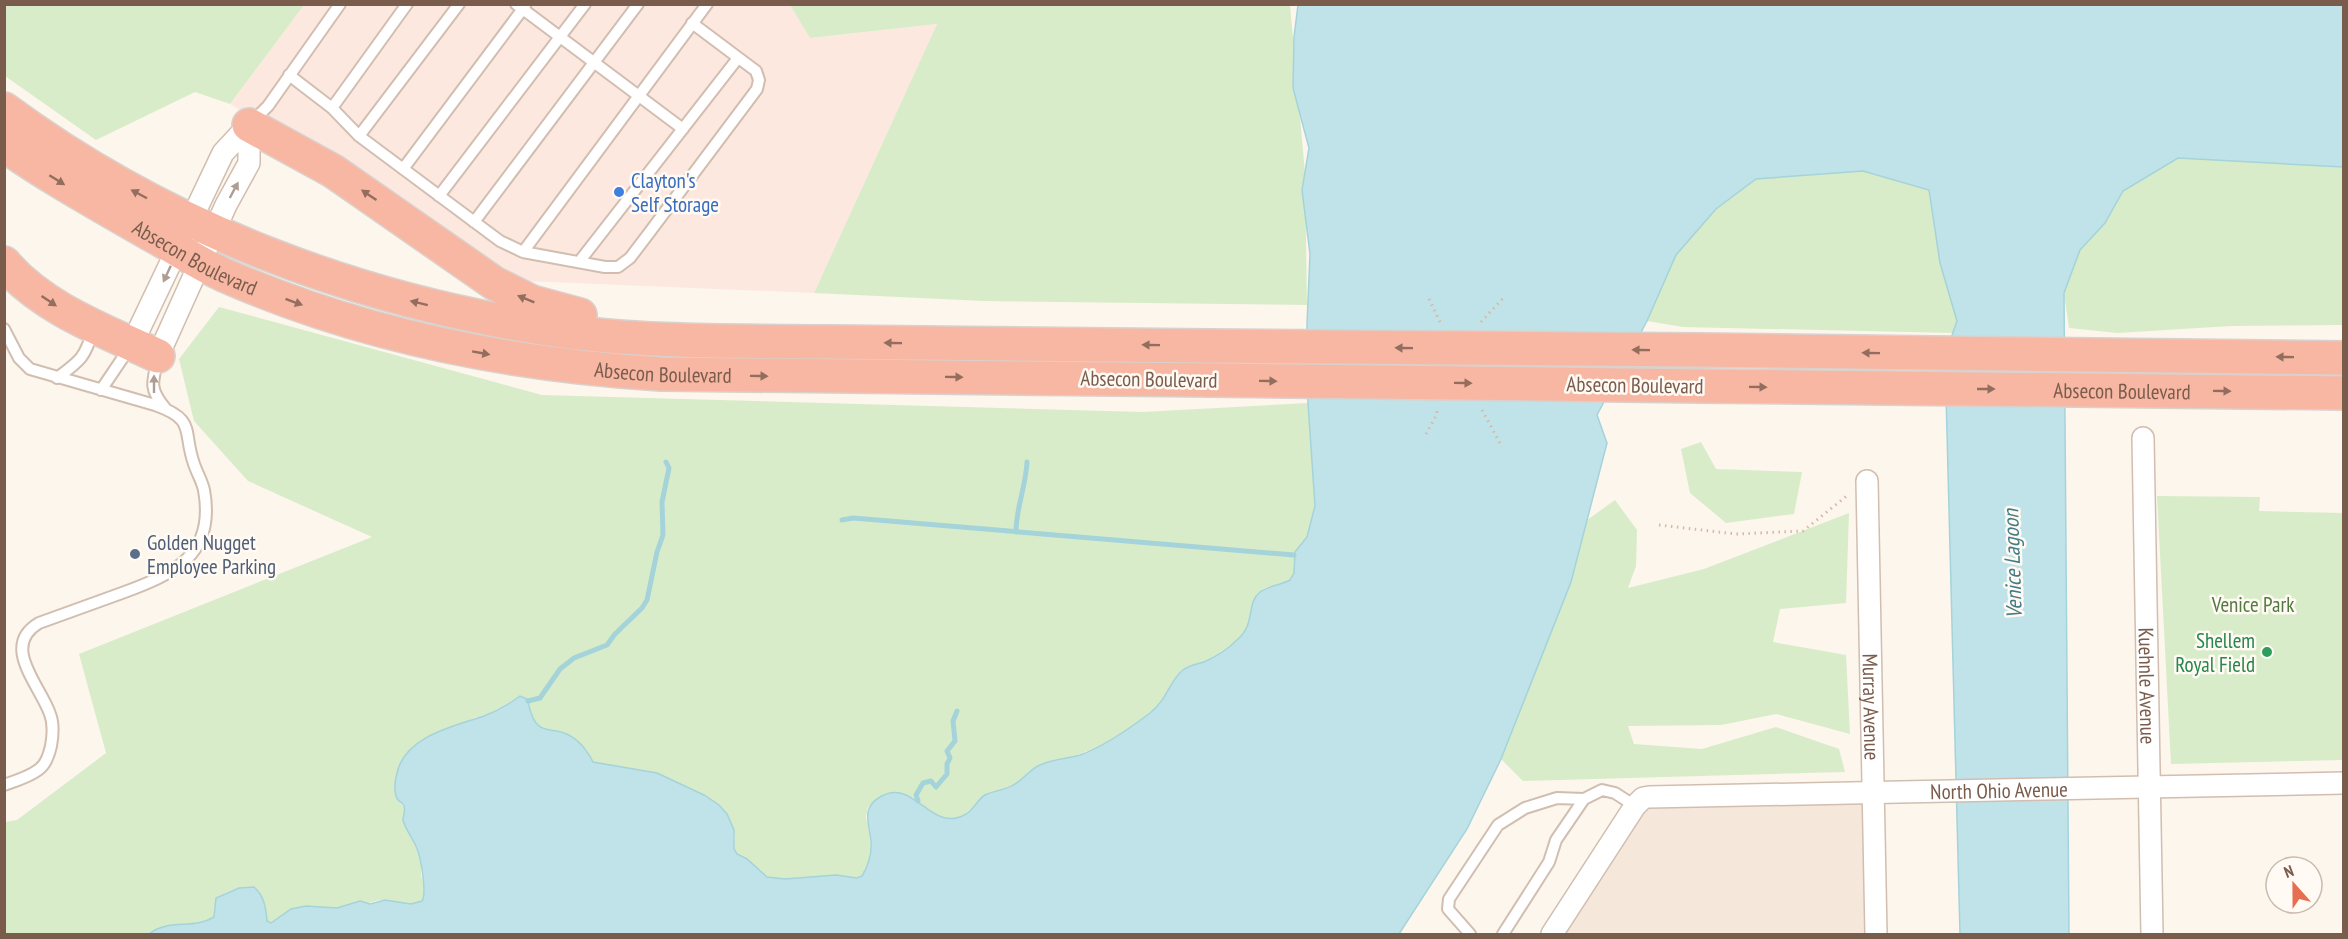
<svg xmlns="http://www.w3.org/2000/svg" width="2348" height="939" viewBox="0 0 2348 939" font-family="'PT Sans Narrow',sans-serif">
	<rect width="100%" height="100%" fill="#fdf6ec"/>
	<path fill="#f5e8da" d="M1874,792L1876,934H1552L1635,806Z"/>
	<path fill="#fde8e0" d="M304,5H790L811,38L937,24L814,293L526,281L230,104Z"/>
	<path fill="#d8ecc9" d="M5,4H304V5L230,104L195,92L96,140L5,76Z
		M790,5H1290L1305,173L1307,305L984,301L814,293L937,24L810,38Z
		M2178,158L2343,167V325L2231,326L2117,333L2069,328L2064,293L2080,250L2105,223L2123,191Z
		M1863,171L1929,190L1940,263L1957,321L1953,333L1683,327L1647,321L1676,255L1716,209L1756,179Z
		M219,307L542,395L1143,412L1308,403L1315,506L1307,537L1295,552L1294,573L1290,580L1263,589L1251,611L1250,624L1239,639L1207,661L1189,666L1177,676L1165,699L1157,707L1132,727L1098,747L1066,759L1039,765L1029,771L1017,784L984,796L965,814L952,819L941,818L933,815L912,797H880L868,807L866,817L871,842L869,859L862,876L857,878L836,875L785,879L767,877L747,859L737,854L734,849L735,837L727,814L719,805L704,795L657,773L593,762L587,750L564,732L541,728L536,724L527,700L520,696L489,714L474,718L401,761L395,784L398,800L405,809L403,820L421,859V875L425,891L422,901L411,905L379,900L365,904L360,901L337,908L306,906L291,909L271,923L267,921C266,912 264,896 257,889C249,882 223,893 216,898L214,917L200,924L155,930L149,934H5V822L17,820L106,753L79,654L372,537L248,481L194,421L179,359Z
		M1701,442L1716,469L1802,472L1794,514L1726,523L1690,493L1681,449Z
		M2157,496L2260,497L2259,511L2343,513V760L2171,764Z
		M1615,500L1637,530L1636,566L1628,588L1704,569L1849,513L1846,603L1780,609L1773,642L1846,655L1850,734L1776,714L1721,725L1628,726L1634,744L1702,749L1776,727L1839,749L1845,772L1523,781L1501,759L1571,582L1587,520Z"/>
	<path fill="#bfe3e8" stroke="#a5d3da" stroke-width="1.5" d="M1298,5H2343V167L2178,158L2123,191L2105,223L2080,250L2064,293L2069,934H1960L1945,355L1957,321L1940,263L1929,190L1863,171L1756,179L1716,209L1676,255L1647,321L1597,415L1607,443L1571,582L1501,759L1467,829L1399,934H149C169,918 193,930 214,917L216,898L239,888L254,887C264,895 266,908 267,921L271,923L291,909L306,906L337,908L360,901L370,904L385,900L411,904L422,901C427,895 421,857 417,849C414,840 405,829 403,820C403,815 406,811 404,806C402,802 401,803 398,800C393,793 395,780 397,773C405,736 454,726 484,716C497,711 509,704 520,696L527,699C530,708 531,719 538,725C544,732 556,729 564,733C578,738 587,750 593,762L657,773L704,795L719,805L727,814L734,830V849L737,854L747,859L767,877L785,879L836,875L857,878L862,876C868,866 872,853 871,841C869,823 861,808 880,797C914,776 931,835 966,814C974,809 978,799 985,795C995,790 1007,790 1015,784C1024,779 1030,769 1040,765C1053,759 1067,759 1080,755C1105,746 1129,729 1150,713C1168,699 1169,681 1183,670C1189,665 1197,664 1204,662C1215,657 1229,648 1238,639C1256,623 1246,603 1260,592C1268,586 1281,585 1290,580L1294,573L1295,552L1307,537L1315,506L1308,403L1307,325L1310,254L1302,190L1309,148L1293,88L1294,37Z"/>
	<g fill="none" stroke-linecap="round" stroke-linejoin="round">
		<path stroke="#a5d3da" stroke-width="5" d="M842,520L853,518L1294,555
			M1016,532C1016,508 1026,486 1027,462
			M528,701L540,698L560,669L574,658L607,645L615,634L642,608L647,600L657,552L663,535L662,502L669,468L666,462
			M918,801L916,795L923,783L931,781L936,787L947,774V764L950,758L947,751L955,741L953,721L957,711"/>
		<g stroke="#d1beb0" stroke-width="14">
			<path id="lane" d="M516,4L683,129
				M289,75L332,108L359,136L500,241L523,252L605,267H618L630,258L649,233L757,89L759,80L756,71L692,23
				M332,108L407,4
				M251,123L268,106L340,4
				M359,136L459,4
				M403,169L525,6
				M439,196L585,4
				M474,222L638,4
				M523,252L707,4
				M579,262L738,58
				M4,329L19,358L30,369L155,405C197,420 182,430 194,464C197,473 202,481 204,490C216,556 173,574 122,593C94,603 67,613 39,623C0,646 40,685 50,714C54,724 53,735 51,746C49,755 46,765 38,770C29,777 15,781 4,785
				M158,359C152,382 149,389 165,408
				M57,378C80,361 85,358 93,330
				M101,390L130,347
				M1470,934L1448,909L1449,899L1498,825L1525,808L1557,798L1584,799
				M1503,934L1549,862L1556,840L1584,799L1602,790L1615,793L1635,806"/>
		</g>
		<g stroke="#d1beb0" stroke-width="24">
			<g id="street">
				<path d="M132,344L223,153L249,125"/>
				<path d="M158,356L226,205L249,163V125"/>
				<path id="s1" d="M2143,438L2152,934"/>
				<path id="s2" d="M1867,481L1876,934"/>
				<path id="s3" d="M1552,934L1635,806L1643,798L1649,797L2344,783"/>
			</g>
		</g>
		<g stroke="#dad1cd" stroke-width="36">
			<g id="highway">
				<path d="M4,109C164,227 353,299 548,329C641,343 738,341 832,342C958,343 1084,344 1210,346"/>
				<path d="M249,125L333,171L494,283L532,302L580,315"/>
				<path id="s4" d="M4,145C51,178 102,206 152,235C176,248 199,264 224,275C362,336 511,365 661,374L1209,380"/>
				<path d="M4,263C43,309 105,331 158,356"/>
				<path d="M1699,350L2344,358"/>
				<path id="s5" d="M1700,386L2344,393"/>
			</g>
		</g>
		<path stroke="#d9b8a5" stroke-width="3" stroke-dasharray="1.5 4.5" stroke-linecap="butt" d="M1429,299L1441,324
			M1481,322L1504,297
			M1482,410L1501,445
			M1426,434L1437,414V408
			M1659,525L1736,534L1803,531L1848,495"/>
		<use href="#lane" stroke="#fff" stroke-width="10"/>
		<use href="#street" stroke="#fff" stroke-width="21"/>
		<use href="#highway" stroke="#f7b7a3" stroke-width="33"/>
		<g stroke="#dad1cd" stroke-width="36" stroke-linecap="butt">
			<path id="highway-bridge" d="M1210,346L1699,350
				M1209,380L1700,386"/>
		</g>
		<use href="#highway-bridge" stroke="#f7b7a3" stroke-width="33"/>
	</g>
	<defs><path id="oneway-solid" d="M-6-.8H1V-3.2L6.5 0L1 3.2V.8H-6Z" transform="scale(1.5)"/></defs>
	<g fill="#936e5e">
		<use href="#oneway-solid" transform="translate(57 180) rotate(32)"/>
		<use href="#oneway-solid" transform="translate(139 194) rotate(-152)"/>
		<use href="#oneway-solid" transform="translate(369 195) rotate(-146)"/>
		<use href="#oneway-solid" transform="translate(526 299) rotate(-158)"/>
		<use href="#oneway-solid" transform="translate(49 301) rotate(34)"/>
		<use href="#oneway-solid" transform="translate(294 302) rotate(20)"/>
		<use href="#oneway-solid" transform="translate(419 303) rotate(-166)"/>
		<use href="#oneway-solid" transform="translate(893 343) rotate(-179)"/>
		<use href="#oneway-solid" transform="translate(1151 345) rotate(-179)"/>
		<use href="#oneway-solid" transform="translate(1404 348) rotate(-179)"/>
		<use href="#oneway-solid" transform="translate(1641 350) rotate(-179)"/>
		<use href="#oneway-solid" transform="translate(481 353) rotate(10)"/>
		<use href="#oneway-solid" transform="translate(1871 353) rotate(-179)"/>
		<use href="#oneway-solid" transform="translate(2285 357) rotate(-179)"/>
		<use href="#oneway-solid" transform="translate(759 376) rotate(1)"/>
		<use href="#oneway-solid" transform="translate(954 377) rotate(1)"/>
		<use href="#oneway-solid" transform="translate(1268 381) rotate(1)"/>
		<use href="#oneway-solid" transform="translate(1463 383) rotate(1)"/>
		<use href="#oneway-solid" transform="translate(1758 387) rotate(1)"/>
		<use href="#oneway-solid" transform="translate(1986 389)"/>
		<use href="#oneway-solid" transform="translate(2222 391) rotate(1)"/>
	</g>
	<g fill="#af9d94">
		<use href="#oneway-solid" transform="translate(234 190) rotate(-62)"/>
		<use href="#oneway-solid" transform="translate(167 274) rotate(115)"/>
		<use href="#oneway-solid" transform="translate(154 384) rotate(-90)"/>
	</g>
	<circle fill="#3f7fe0" stroke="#fffaf3" stroke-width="2" cx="619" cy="192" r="6"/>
	<circle fill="#5c6f8a" stroke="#fffaf3" stroke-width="2" cx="135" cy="554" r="6"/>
	<circle fill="#2e9e5b" stroke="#fffaf3" stroke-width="2" cx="2267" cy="652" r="6"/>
	<g text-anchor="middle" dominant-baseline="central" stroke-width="5" stroke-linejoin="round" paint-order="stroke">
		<g font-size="21" fill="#366cbe" stroke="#fffaf3" text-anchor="start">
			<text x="631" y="180">Clayton's<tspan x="631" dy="24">Self Storage</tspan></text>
		</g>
		<g font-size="21" fill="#7a5c4d" stroke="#fffaf3">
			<text stroke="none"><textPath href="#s4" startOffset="222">Absecon Boulevard</textPath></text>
			<text stroke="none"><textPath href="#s4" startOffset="708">Absecon Boulevard</textPath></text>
			<text transform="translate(1149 379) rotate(1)">Absecon Boulevard</text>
			<text transform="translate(1635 385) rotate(1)">Absecon Boulevard</text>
			<text stroke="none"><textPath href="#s5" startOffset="422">Absecon Boulevard</textPath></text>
			<text stroke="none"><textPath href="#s1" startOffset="248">Kuehnle Avenue</textPath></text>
			<text stroke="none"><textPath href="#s2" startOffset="226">Murray Avenue</textPath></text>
			<text stroke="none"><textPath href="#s3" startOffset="520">North Ohio Avenue</textPath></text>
		</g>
		<g font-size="21" fill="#4e5e75" stroke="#fffaf3" text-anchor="start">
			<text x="147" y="542">Golden Nugget<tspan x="147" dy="24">Employee Parking</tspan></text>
		</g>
		<g font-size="21" fill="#537a41" stroke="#fffaf3">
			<text x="2253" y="604">Venice Park</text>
		</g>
		<g font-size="21" fill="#27864d" stroke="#fffaf3" text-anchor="end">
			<text x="2255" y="640">Shellem<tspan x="2255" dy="24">Royal Field</tspan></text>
		</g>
		<g font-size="22" font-style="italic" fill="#437c86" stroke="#fffaf3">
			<text transform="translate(2012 564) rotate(-92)">Venice Lagoon</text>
		</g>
	</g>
	<rect width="2348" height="939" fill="none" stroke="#7a5c4d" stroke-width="12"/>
	<g transform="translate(2294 885) rotate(339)"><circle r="28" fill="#fffaf3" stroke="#cabbb1" stroke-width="1.5"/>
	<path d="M0-4.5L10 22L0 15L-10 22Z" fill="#e76f51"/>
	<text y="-9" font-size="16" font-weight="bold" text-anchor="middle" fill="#7a5c4d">N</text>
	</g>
</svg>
